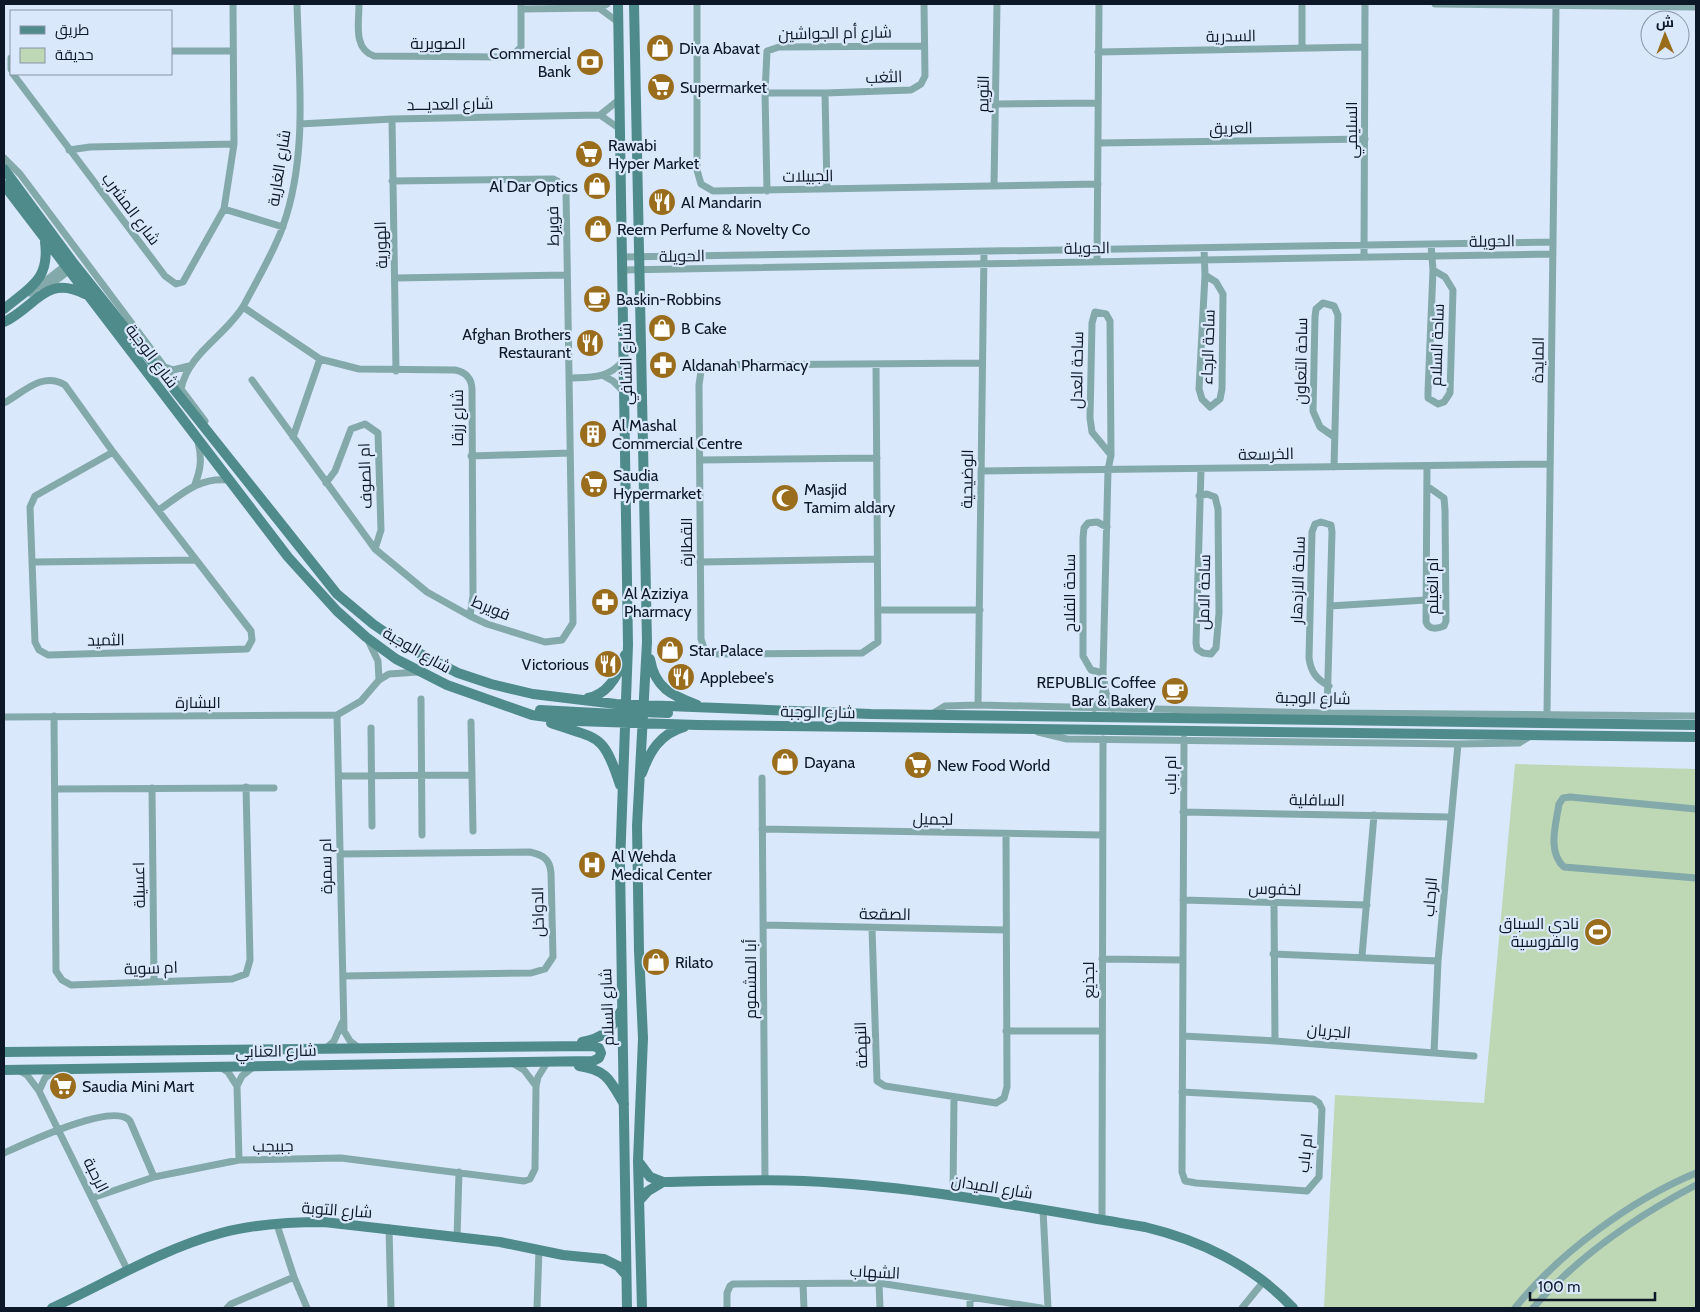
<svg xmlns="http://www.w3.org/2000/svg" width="1700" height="1312" viewBox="0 0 1700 1312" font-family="Cabin,Cairo,sans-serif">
	<rect width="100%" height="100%" fill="#dae8fb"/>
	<path fill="#bed7b5" d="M1515,764L1696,769V1308H1324L1335,1095L1484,1103Z"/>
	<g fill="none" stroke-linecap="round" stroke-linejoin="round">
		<path stroke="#84a9aa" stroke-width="7" d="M359,4C359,23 353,49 374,56L505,57L515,53L521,47V4
			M697,4V170L701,184L713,191L1098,184
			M1435,4L1696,7
			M599,8L618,22
			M521,9L599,8L607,4
			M1302,48V4
			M171,51H233
			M1098,52L1365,47
			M11,58V69
			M13,74L165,276L176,284L183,282L224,209L234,144L233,4
			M765,93H825L911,90L921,84L925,76L924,4
			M825,93L827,189
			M997,104L1098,103
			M600,115L620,99
			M392,119L396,371
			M300,124L392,119L600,115L620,129
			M1098,143L1365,139
			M69,150L90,147L234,144
			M4,158L20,174L205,421
			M994,185L997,4
			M767,191L765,93L767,51L779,47L924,46
			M224,209L283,227
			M1431,244L1433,270L1428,392V398L1438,404L1444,402L1450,393L1453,290L1445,277L1433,270
			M1204,248L1205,275L1199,389L1202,399L1210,407L1220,399L1222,389L1223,294L1216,282L1205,275
			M621,257L1553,242
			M1364,257L1365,4
			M1097,262L1099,4
			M621,270L1553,254
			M396,278L567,275
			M44,290L71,269
			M30,293L67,264
			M243,307L320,359L359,369L455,370C466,372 472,379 472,390L473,596L470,616
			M876,364L878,642L862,653L718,654L705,651L701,639L699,385L701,371L712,365L982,363
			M165,367L173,370L189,366
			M604,376L613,381L623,391
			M569,378C591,377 608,379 623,361
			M252,380L375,549L427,592L470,616L487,624L545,642L562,640L573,623L566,191L561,183L553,179L392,181
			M181,389C188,353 227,335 244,305C256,282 275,250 283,226C308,156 299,77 297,4
			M4,403C23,393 42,371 65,385L113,452L251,631L252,640L247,649L48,655L39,650L35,642L30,507L35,496L113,452
			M1333,436L1320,427L1313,411L1315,317L1316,309L1323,303L1334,306L1338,315L1334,467
			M293,437L320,359
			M1111,455L1092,432L1090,418L1092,323L1095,312L1106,314L1110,321L1111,455L1108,470L1103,673L1106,693L1113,709
			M471,456L570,453
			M700,460L877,458
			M1427,466L1426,622C1429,630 1437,629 1444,626L1446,621L1445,510L1444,498L1427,486
			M981,471L1550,464
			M326,483L335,471L351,429L365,424L378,433L381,530L375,549
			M195,484C201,469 202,458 198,442
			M1199,496L1207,494L1215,497L1218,509L1219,613L1216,648L1211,654L1203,653L1197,649L1196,643L1201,469
			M159,510C182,494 199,477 228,480
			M34,562L196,560
			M700,562L877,559
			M1330,606L1426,600
			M878,610H980
			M367,638L378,661L379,680
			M1103,673L1091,670L1083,656V538L1084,528L1088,523L1097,522L1107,527
			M421,699L422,835
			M978,705L984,252
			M1094,709L1101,699L1104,688
			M1327,713L1332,532L1331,525L1321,522L1315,524L1312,532L1309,658C1311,672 1316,679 1329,686
			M932,714L945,706L978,705L1327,713L1696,716
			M1547,714L1556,5
			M337,715L344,1031L350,1041L359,1048
			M54,716L56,971L62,980L71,985L232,979L246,974L250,960L246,787
			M4,717L337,715L361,701L379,680L389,674L418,672
			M471,722L473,831
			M371,728L372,826
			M1038,732L1067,739L1458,744L1519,743L1532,735
			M339,776L471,775
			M762,778L765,1180
			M152,788L154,982
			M55,789L274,788
			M1696,809L1570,797L1563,798L1559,804C1556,824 1547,852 1564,867L1696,878
			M1183,812L1450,817
			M762,829L1102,835
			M340,854L530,852C543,855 550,859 551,873L553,957L545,969L531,973L343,976
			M1183,900L1367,905
			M1274,903L1275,1041
			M763,925L1006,930
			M872,928L877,1081L885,1086L996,1103L1004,1098L1007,1087L1006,834
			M1273,954L1438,961
			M1362,956L1374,815
			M1102,959L1183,960
			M1006,1031H1102
			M1183,1036L1275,1041L1474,1056
			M325,1049L334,1041L342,1023
			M1434,1053L1438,961L1458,744
			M514,1064L524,1070L536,1086
			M220,1067L228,1072L237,1086
			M20,1071L27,1075L39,1091L128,1271
			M39,1091L45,1078L55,1070
			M1182,1092L1313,1099L1319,1103L1322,1109L1319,1177L1307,1191L1196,1183L1185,1181L1182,1172L1184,739
			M4,1153C24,1144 114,1101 130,1121L154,1177
			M239,1160L237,1086L242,1076L253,1067
			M953,1195L954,1097
			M92,1198L154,1177L239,1160L341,1158L524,1181L530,1179L535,1169L536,1086L538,1077L548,1061
			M1043,1210L1048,1308
			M1102,1220L1103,739
			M277,1225L294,1277L307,1308
			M389,1228L391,1308
			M457,1238L459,1172
			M879,1283L880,1308
			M803,1284L804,1308
			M227,1308L231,1304L294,1277
			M537,1308L539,1249
			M727,1308V1293L730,1286L733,1284L879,1283L1041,1308
			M970,1308V1298
			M1242,1308L1264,1281
			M1515,1308C1559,1253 1631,1200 1696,1173
			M1533,1308C1577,1257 1637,1216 1696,1185"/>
		<path stroke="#508b8c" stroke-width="10" d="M618,4L628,645L620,865L627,1308
			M634,4L647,642L637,826L639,951L643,1038L638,1161L642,1308
			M4,169L72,261L337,594L373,624L405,646L458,673L491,684L533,694L616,704L871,714L1696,725
			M4,185L288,557L337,611L366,637L396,659L447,685L532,715L576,721L698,725L1696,737
			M4,309C30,287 50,280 45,242
			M4,322C36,307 45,274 85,294
			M650,659C655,688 671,695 697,705
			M588,698C609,694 619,674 625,655
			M540,710L615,714L633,710
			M626,722L642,712L668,713
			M551,723C599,740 603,732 620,785
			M642,773C650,751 660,734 684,727
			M582,1042C604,1038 611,1030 621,1011
			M4,1052L593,1046L599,1048L601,1053L599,1058L593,1061L4,1070
			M579,1066C607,1070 610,1080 624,1104
			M638,1161L650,1177L663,1182C721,1181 779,1178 837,1183C940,1190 1042,1210 1145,1227C1200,1240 1254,1266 1293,1308
			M639,1201L648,1191L663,1182
			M52,1308C108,1282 162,1249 221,1233C254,1224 290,1222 324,1222L500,1242L563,1255L604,1259L618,1266L626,1275"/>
	</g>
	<defs>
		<g id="shop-disc" transform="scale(1.4375)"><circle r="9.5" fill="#996d1c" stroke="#dae8fb"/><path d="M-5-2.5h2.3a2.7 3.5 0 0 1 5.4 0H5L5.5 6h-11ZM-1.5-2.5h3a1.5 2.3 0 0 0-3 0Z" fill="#fff"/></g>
		<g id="bank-disc" transform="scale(1.4375)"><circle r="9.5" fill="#996d1c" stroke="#dae8fb"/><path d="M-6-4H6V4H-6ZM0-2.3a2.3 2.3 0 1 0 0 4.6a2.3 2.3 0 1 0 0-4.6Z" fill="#fff"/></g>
		<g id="supermarket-disc" transform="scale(1.4375)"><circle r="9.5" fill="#996d1c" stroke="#dae8fb"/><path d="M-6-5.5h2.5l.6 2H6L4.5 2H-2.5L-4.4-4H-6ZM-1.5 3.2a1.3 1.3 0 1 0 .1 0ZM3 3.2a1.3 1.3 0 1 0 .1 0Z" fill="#fff"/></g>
		<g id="restaurant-disc" transform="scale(1.4375)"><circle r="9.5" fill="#996d1c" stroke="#dae8fb"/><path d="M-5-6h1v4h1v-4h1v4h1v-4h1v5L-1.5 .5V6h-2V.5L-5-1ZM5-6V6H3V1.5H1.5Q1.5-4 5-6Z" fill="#fff"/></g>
		<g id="cafe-disc" transform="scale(1.4375)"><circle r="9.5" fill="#996d1c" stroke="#dae8fb"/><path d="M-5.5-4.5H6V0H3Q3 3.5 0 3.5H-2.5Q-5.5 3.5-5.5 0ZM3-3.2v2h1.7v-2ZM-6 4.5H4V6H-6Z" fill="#fff"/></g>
		<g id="pharmacy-disc" transform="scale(1.4375)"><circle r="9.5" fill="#996d1c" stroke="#dae8fb"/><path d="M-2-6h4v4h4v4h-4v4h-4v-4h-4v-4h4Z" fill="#fff"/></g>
		<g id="building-disc" transform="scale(1.4375)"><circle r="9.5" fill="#996d1c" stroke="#dae8fb"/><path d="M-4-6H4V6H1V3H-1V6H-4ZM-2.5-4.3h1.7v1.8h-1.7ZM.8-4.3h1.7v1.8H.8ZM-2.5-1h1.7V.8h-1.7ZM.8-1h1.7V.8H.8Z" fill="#fff"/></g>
		<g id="mosque-disc" transform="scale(1.4375)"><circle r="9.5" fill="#996d1c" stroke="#dae8fb"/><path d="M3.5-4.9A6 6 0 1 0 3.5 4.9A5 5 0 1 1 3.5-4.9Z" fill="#fff"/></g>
		<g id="hospital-disc" transform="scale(1.4375)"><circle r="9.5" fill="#996d1c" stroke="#dae8fb"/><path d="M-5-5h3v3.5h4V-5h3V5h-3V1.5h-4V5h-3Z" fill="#fff"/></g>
		<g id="stadium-disc" transform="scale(1.4375)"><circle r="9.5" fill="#996d1c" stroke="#dae8fb"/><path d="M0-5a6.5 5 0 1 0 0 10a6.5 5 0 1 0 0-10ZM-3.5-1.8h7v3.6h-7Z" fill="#fff"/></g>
	</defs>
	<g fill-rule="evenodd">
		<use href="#shop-disc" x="660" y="48"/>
		<use href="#bank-disc" x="590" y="62"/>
		<use href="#supermarket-disc" x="661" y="87"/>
		<use href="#supermarket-disc" x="589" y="154"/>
		<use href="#shop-disc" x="597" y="186"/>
		<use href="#restaurant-disc" x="662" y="202"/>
		<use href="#shop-disc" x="598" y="229"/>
		<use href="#cafe-disc" x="597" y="299"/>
		<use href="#shop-disc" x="662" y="328"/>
		<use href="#restaurant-disc" x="590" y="343"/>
		<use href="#pharmacy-disc" x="663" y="365"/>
		<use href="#building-disc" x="593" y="434"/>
		<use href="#supermarket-disc" x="594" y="484"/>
		<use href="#mosque-disc" x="785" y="498"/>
		<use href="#pharmacy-disc" x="605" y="602"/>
		<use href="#shop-disc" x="670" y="650"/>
		<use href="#restaurant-disc" x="608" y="664"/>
		<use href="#restaurant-disc" x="681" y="677"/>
		<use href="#cafe-disc" x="1175" y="691"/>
		<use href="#shop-disc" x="785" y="762"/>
		<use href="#supermarket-disc" x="918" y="765"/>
		<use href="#hospital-disc" x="592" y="865"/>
		<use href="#stadium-disc" x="1598" y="932"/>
		<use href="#shop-disc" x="656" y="962"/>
		<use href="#supermarket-disc" x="63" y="1086"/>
	</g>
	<g text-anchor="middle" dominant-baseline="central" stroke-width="4.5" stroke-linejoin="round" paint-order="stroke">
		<g font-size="16" fill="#0c1828" stroke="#dae8fb">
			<text transform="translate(835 33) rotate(-1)">شارع أم الجواشين</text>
			<text transform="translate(1231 36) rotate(-1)">السدرية</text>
			<text x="438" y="43">الصويرية</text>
			<text transform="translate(884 77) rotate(-2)">الثغب</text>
			<text transform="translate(983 94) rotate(-89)">التويم</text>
			<text transform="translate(450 104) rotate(-1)">شارع العديـــد</text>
			<text transform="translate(1231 128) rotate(-1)">العريق</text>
			<text transform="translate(1351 130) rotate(-90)">السليمي</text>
			<text transform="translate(279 168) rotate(-81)">شارع الغارية</text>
			<text transform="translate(808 176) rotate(-1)">الجبيلات</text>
			<text transform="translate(131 209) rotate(53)">شارع المشرب</text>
			<text transform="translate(553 226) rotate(-91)">فويرط</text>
			<text transform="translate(1492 241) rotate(-1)">الحويلة</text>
			<text transform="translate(381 245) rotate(-92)">الهورية</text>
			<text transform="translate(1087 248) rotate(-1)">الحويلة</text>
			<text transform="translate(682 256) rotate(-1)">الحويلة</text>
			<text transform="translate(1437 345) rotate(-88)">ساحة السلام</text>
			<text transform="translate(1208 347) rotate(-88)">ساحة الرجاء</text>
			<text transform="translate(152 356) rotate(53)">شارع الوجبة</text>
			<text transform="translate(1538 360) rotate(-89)">المايدة</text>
			<text transform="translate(1301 361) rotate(-89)">ساحة التعاون</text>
			<text transform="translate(626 364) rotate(-91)">شارع الشافي</text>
			<text transform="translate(1077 370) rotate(-89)">ساحة العدل</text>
			<text transform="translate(457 418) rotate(-90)">شارع زرقا</text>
			<text transform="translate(1266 454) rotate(-1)">الخرسعة</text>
			<text transform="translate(365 476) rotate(-92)">ام الصوف</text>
			<text transform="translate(967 479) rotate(-89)">الوضيحية</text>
			<text transform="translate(686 542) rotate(-90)">القطارة</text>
			<text transform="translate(1298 580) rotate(-88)">ساحة الازدهار</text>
			<text transform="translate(1432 586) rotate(-90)">ام الغيلم</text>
			<text transform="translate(1204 592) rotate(-89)">ساحة الامل</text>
			<text transform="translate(1069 593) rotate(-90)">ساحة الفلاح</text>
			<text transform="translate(491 608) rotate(22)">فويرط</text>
			<text transform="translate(106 640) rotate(-1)">الثميد</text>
			<text transform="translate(417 650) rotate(30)">شارع الوجبة</text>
			<text transform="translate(1313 698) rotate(1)">شارع الوجبة</text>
			<text x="198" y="702">البشارة</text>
			<text transform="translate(818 712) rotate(1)">شارع الوجبة</text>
			<text transform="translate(1170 775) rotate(-90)">ام باب</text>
			<text transform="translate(1317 800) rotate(1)">السافلية</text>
			<text transform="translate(933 819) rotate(1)">لجميل</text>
			<text transform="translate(326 866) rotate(-91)">ام سمرة</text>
			<text transform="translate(139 885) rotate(-91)">اعسيلة</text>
			<text transform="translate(1275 889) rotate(2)">لخفوس</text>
			<text transform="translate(1430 897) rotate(-85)">الرحاب</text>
			<text transform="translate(538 912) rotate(-91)">الدواخل</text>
			<text transform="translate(885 914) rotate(1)">الصقعة</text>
			<text transform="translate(151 968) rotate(-2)">ام سوية</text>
			<text transform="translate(750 979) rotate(-90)">أبا المشموم</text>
			<text transform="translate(1088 980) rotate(-90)">لجذيع</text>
			<text transform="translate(607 1007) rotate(-92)">شارع السلام</text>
			<text transform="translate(1329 1031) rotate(5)">الجريان</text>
			<text transform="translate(861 1045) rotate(-92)">النهضة</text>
			<text transform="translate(276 1051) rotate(-1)">شارع العنابي</text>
			<text transform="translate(273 1146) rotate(-1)">جبيجب</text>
			<text transform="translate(1305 1153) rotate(-84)">ام باب</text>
			<text transform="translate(96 1175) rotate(64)">الرحبة</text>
			<text transform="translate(992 1187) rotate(9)">شارع الميدان</text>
			<text transform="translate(337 1210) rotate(4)">شارع التوبة</text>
			<text transform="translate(875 1272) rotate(3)">الشهاب</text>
		</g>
		<g font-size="16" fill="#0c1828" stroke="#dae8fb" text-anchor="start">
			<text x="679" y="48">Diva Abavat</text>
			<text x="571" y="53" text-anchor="end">Commercial<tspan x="571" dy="18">Bank</tspan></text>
			<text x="680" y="87">Supermarket</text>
			<text x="608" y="145">Rawabi<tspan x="608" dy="18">Hyper Market</tspan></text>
			<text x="578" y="186" text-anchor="end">Al Dar Optics</text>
			<text x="681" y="202">Al Mandarin</text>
			<text x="617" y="229">Reem Perfume &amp; Novelty Co</text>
			<text x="616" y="299">Baskin-Robbins</text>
			<text x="681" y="328">B Cake</text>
			<text x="571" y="334" text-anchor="end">Afghan Brothers<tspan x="571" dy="18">Restaurant</tspan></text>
			<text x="682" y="365">Aldanah Pharmacy</text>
			<text x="612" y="425">Al Mashal<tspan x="612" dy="18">Commercial Centre</tspan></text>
			<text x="613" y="475">Saudia<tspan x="613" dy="18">Hypermarket</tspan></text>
			<text x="804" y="489">Masjid<tspan x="804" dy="18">Tamim aldary</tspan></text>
			<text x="624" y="593">Al Aziziya<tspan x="624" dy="18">Pharmacy</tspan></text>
			<text x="689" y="650">Star Palace</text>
			<text x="589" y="664" text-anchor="end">Victorious</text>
			<text x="700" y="677">Applebee's</text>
			<text x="1156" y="682" text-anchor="end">REPUBLIC Coffee<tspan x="1156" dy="18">Bar &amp; Bakery</tspan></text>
			<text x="804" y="762">Dayana</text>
			<text x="937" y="765">New Food World</text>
			<text x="611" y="856">Al Wehda<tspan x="611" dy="18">Medical Center</tspan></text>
			<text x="1579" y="923" text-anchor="end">نادي السباق<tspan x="1579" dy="18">والفروسية</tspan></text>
			<text x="675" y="962">Rilato</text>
			<text x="82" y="1086">Saudia Mini Mart</text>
		</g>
	</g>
	<rect width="1700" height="1312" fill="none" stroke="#0c1828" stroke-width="10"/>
	<rect x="10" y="10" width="162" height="65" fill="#dae8fb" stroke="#8895a7"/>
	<rect x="20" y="26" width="25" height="8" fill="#508b8c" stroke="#8895a7"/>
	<text x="55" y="35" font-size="15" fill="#0c1828">طريق</text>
	<rect x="20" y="48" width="25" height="15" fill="#bed7b5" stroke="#8895a7"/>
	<text x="55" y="60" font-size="15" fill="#0c1828">حديقة</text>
	<g transform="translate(1665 35) rotate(359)"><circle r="24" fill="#dae8fb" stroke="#8895a7"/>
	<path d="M0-4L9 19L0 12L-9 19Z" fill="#996d1c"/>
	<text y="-8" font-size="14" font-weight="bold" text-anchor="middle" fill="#0c1828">ش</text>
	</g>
	<path d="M1530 1292v8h125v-8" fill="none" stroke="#0c1828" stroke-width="2.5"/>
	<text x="1538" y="1292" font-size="15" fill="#0c1828" stroke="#dae8fb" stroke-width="4" paint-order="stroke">100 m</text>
</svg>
